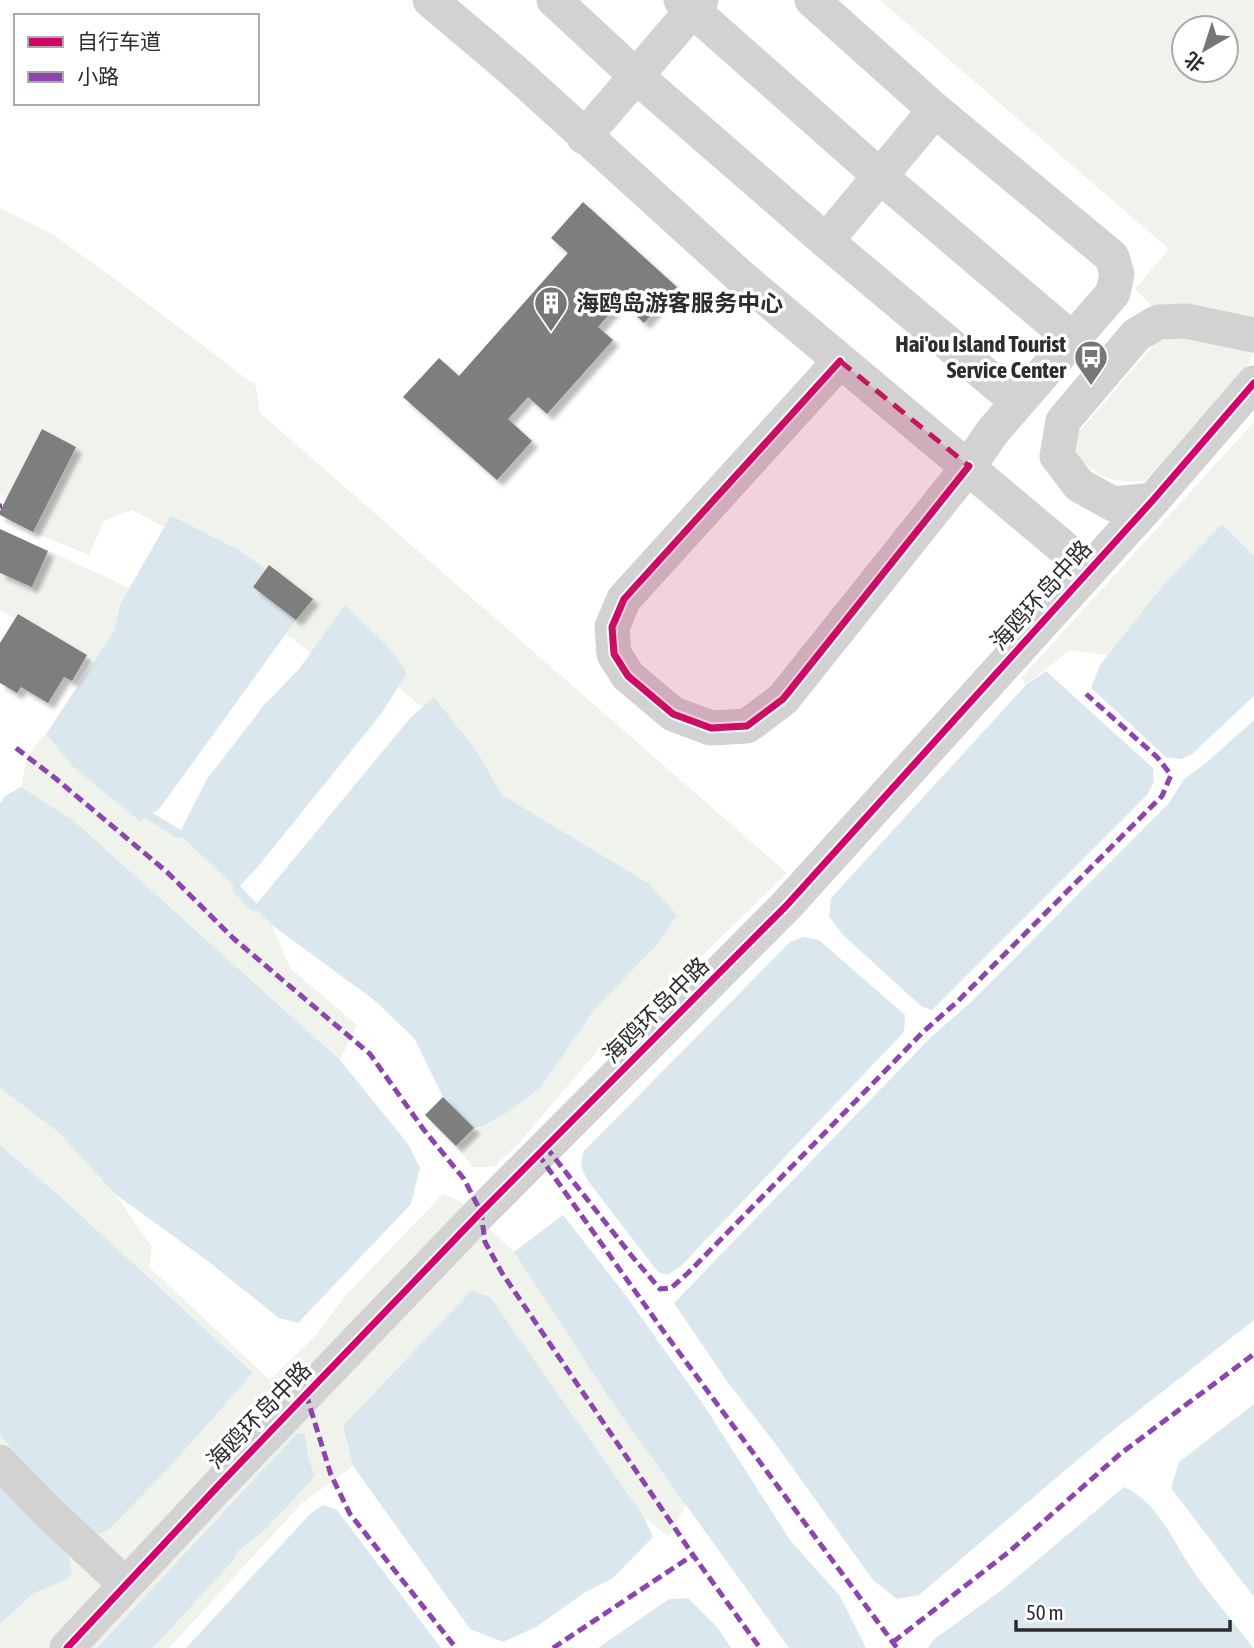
<svg xmlns="http://www.w3.org/2000/svg" width="1254" height="1648" viewBox="0 0 1254 1648" font-family="'Asap Condensed','Noto Sans SC',sans-serif">
	<defs>
		<filter id="shadow"><feDropShadow dx="6" dy="6" stdDeviation="2" flood-color="#0004"/></filter>
	</defs>
	<rect width="100%" height="100%" fill="#fff"/>
	<path fill="#f0f3ec" fill-rule="evenodd" d="M880,0H1254V351L1248,365L1145,481C1110,483 1103,479 1076,456L1077,434L1160,338L1161,315L1135,289L1169,249ZM1184,28H1226V70H1184Z
		M0,208L52,234L115,279L256,386L260,413L787,873L672,985L594,1055L518,1144L494,1167H473L456,1146L481,1127L508,1112L542,1086L594,1010L657,945L524,810L502,795L478,753L434,698L422,707L398,687L407,673L345,606L311,653L286,634L312,598L270,566L266,569L237,549L172,515L165,528L132,510L104,521L89,555L33,532L76,447L42,429L8,496L0,495Z
		M1254,422V556L1222,524L1164,584L1108,655L1070,650L1026,685L1021,678Z
		M48,551L130,588L120,605L114,631L95,659L18,614L15,618L0,610V573L32,587Z
		M46,734L73,767L142,822L149,816L179,834L237,889L272,925L290,968L357,1025L340,1060L74,821L21,787C26,762 27,752 46,734Z
		M0,1088L58,1132L115,1194L152,1247L149,1267L270,1380L316,1335L346,1295L443,1194L459,1200L514,1252L611,1401L686,1504L669,1537L644,1517L490,1298L343,1426L353,1466L302,1503L169,1648H153L233,1561L237,1552L266,1529L309,1460L305,1434L297,1433L97,1648H0V1624L34,1593L66,1580L0,1485V1435L24,1459L168,1469L253,1373L64,1200L0,1145Z"/>
	<path fill="#dbe7ee" d="M171,515L237,549L266,569L253,587L296,620L160,808L141,822L73,767L46,734L114,631L120,605Z
		M1222,524L1254,556V696L1192,754L1181,759L1166,757L1091,688L1100,665L1164,584Z
		M345,605L387,646L407,673L381,714L256,869L237,889L179,834L207,779L264,705L299,669Z
		M1046,671L1153,768L1154,782L1147,795L932,1010L922,1007L843,935L829,916L831,898L1026,685Z
		M434,697L478,753L502,795L648,883L677,915L657,945L594,1010L542,1086L508,1112L481,1127L474,1128L443,1097L414,1038L374,1000L272,925L254,907L411,717Z
		M1254,720V1320L1102,1439L919,1595L897,1599L873,1580L777,1446L726,1380L674,1303L932,1036L969,1004L1169,803L1184,779L1206,763Z
		M21,787L74,821L340,1060L408,1144L420,1168L411,1204L298,1323L279,1318L205,1259L115,1194L58,1132L0,1088V804L5,796Z
		M803,937L819,940L905,1015L904,1032L680,1267L667,1275L658,1272L588,1181L581,1167L583,1152L790,942Z
		M0,1145L64,1200L253,1373L168,1469L107,1531L96,1534L81,1523L0,1435Z
		M563,1215L624,1293L705,1407L790,1540L840,1596L866,1648H789L611,1401L514,1252Z
		M471,1291L490,1297L644,1517L653,1537L613,1578L584,1593L536,1627L503,1642L470,1629L353,1466L343,1426Z
		M1254,1404V1597L1171,1488L1179,1462Z
		M297,1433L305,1434L309,1460L315,1476L266,1529L237,1552L233,1561L153,1648H97Z
		M0,1485L68,1554L72,1573L66,1580L34,1593L0,1624Z
		M1124,1487C1160,1503 1174,1545 1196,1575C1214,1600 1235,1623 1253,1648H928L933,1640L1003,1589Z
		M323,1505L337,1510L441,1648H186L310,1514Z
		M688,1598L718,1628L731,1648H598L669,1599Z"/>
	<g fill="none" stroke-linecap="round" stroke-linejoin="round">
		<path stroke="#dbe7ee" stroke-width="9" d="M149,816L179,834
			M237,889L254,907"/>
	</g>
	<path fill="#7e7e7e" filter="url(#shadow)" d="M583,202L677,287L644,323L621,301L598,327L613,340L547,414L528,397L508,419L532,441L497,480L403,397L439,358L459,376L568,253L551,238Z
		M42,429L76,447L33,532L0,515V511Z
		M0,529L48,551L32,587L0,573Z
		M269,565L313,599L296,620L253,587Z
		M18,614L87,655L72,681L64,677L48,703L21,687L17,693L0,683V643Z
		M443,1097L474,1128L456,1146L425,1115Z"/>
	<g fill="none" stroke-linecap="round" stroke-linejoin="round">
		<path stroke="#d2d2d2" stroke-width="35" d="M430,0L515,72L742,278L1090,570
			M554,0L636,76L584,137
			M681,0L881,177L1072,339
			M701,0L636,76L826,241L1018,402
			M812,0L935,110L1112,257L1117,274L1113,293L993,431L969,466L783,699L747,726L711,728L673,714L628,676L614,654L612,627L624,599L840,361
			M826,241L935,110
			M1153,500L1113,504L1079,485L1057,456L1063,421L1136,335L1158,322L1186,321L1254,335
			M0,1462L48,1512L126,1585
			M67,1648L218,1486L481,1212L786,906L1153,500L1254,383"/>
		<path stroke="#8e44ad" stroke-width="5" stroke-dasharray="10 5" stroke-linecap="butt" d="M0,506H2
			M16,748L55,778L167,872L233,938L370,1054L424,1130L464,1179L481,1212L485,1242L502,1273L693,1555L760,1648
			M546,1147L631,1255L660,1289L671,1288L688,1273L923,1032L958,1001L1162,796L1171,775L1157,757L1086,694
			M538,1154L664,1332L897,1648
			M306,1394L331,1475L350,1514L456,1648
			M893,1642L1010,1551L1120,1454L1254,1354
			M553,1648L693,1555"/>
		<g stroke="#fff" stroke-width="11">
			<path id="cycleway" d="M840,361L624,599L612,627L614,654L628,676L673,714L711,728L747,726L783,699L969,466
				M67,1648L218,1486L481,1212L786,906L1153,500L1254,383"/>
		</g>
		<use href="#cycleway" stroke="#d6006c" stroke-width="7"/>
	</g>
	<path fill="#c2185b" fill-opacity="0.2" stroke="#c2185b" stroke-width="5" stroke-dasharray="14 9" stroke-linejoin="round" d="M840,361L969,466L783,699L747,726L711,728L673,714L628,676L614,654L612,627L624,599Z"/>
	<defs>
		<g id="building-pin" transform="scale(1.75)"><path d="M0 17L-7.5 6A9.5 9.5 0 1 1 7.5 6Z" fill="#767676" stroke="#fff"/><path d="M-4-6H4V6H1V3H-1V6H-4ZM-2.5-4.3h1.7v1.8h-1.7ZM.8-4.3h1.7v1.8H.8ZM-2.5-1h1.7V.8h-1.7ZM.8-1h1.7V.8H.8Z" fill="#fff"/></g>
		<g id="bus-pin" transform="scale(1.75)"><path d="M0 17L-7.5 6A9.5 9.5 0 1 1 7.5 6Z" fill="#767676" stroke="#fff"/><path d="M-5-6H5V4H4V6H2V4H-2V6H-4V4H-5ZM-3.5-4V0h7V-4ZM-3.5 1.2v1.5H-2V1.2ZM2 1.2v1.5H3.5V1.2Z" fill="#fff"/></g>
	</defs>
	<g fill-rule="evenodd">
		<use href="#building-pin" x="551" y="303"/>
		<use href="#bus-pin" x="1091" y="357"/>
	</g>
	<g text-anchor="middle" dominant-baseline="central" stroke-width="7" stroke-linejoin="round" paint-order="stroke">
		<g font-size="23" font-weight="bold" fill="#2d2d2d" stroke="#fff" text-anchor="start">
			<text x="576" y="303">海鸥岛游客服务中心</text>
			<text x="1066" y="344" text-anchor="end">Hai'ou Island Tourist<tspan x="1066" dy="26">Service Center</tspan></text>
		</g>
		<g font-size="23" fill="#2d2d2d" stroke="#fff">
			<text transform="translate(1041 595) rotate(-48)">海鸥环岛中路</text>
			<text transform="translate(656 1010) rotate(-45)">海鸥环岛中路</text>
			<text transform="translate(259 1415) rotate(-46)">海鸥环岛中路</text>
		</g>
	</g>
	<rect x="14" y="14" width="245" height="91" fill="#ffffff" stroke="#ababab" stroke-width="2"/>
	<rect x="28" y="37" width="35" height="10" fill="#d6006c" stroke="#ababab" stroke-width="2"/>
	<text x="77" y="49" font-size="21" fill="#2d2d2d">自行车道</text>
	<rect x="28" y="72" width="35" height="10" fill="#8e44ad" stroke="#ababab" stroke-width="2"/>
	<text x="77" y="84" font-size="21" fill="#2d2d2d">小路</text>
	<g transform="translate(1205 49) rotate(219)"><circle r="33" fill="#ffffff" stroke="#ababab" stroke-width="2"/>
	<path d="M0-5L12 26L0 18L-12 26Z" fill="#767676"/>
	<text y="-10" font-size="19" font-weight="bold" text-anchor="middle" fill="#2d2d2d">北</text>
	</g>
	<path d="M1016 1620v10h214v-10" fill="none" stroke="#2d2d2d" stroke-width="3.5"/>
	<text x="1026" y="1620" font-size="21" fill="#2d2d2d" stroke="#ffffff" stroke-width="5" paint-order="stroke">50 m</text>
</svg>
